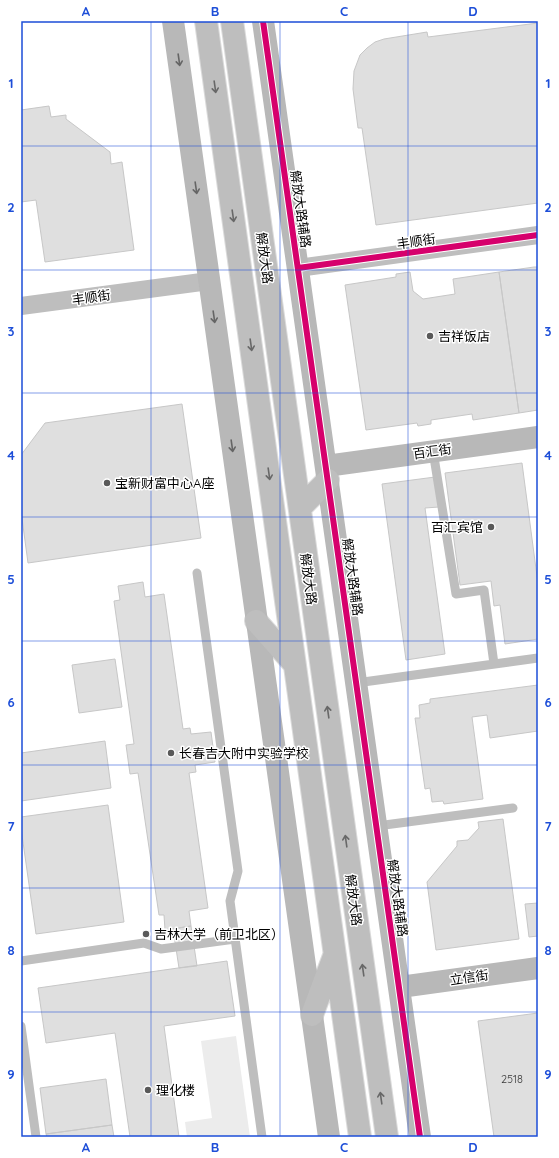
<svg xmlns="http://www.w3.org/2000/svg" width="559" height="1158" viewBox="0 0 559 1158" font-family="Quicksand,'Noto Sans SC',sans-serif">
	<rect width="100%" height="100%" fill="#fff"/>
	<path fill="#ececec" d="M236,1036L250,1137H187L185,1122L212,1118L201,1041Z"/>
	<path fill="#dfdfdf" stroke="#c7c7c7" d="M538,23V203L376,225L362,128H358L353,89L354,71L360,55L367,48L375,42L384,39L427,32L428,37Z
		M49,106L51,117L66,115V119L110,152L111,164L122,162L134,250L45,262L36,200L21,202V110Z
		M534,267H538V410L519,413L499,272Z
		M410,272L413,291L423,299L455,294L453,279L499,272L519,413L473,420L472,414L431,420V424L418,426L417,423L366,430L345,285L396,277V274Z
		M182,404L201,538L28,563L21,511V455L45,423Z
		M522,463L538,584V639L505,644L500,605L494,606L491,581L460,585L445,473Z
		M435,477L439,507L425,508L445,654L406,660L382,484Z
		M143,582L145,597L164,594L183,729L190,728L191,734L211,732L215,762L195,765L196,772L189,773L208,908L189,911L191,926L165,930L164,915H159L138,773L130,774L126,745L134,744L114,601L120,600L118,586Z
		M115,659L122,707L79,713L72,665Z
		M538,685V731L490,738L487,715L472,717L483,799L444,804L443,801L432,802L430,788L425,789L415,718H420L419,705L430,703V699Z
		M105,741L111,788L21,801V753Z
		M108,805L124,922L36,934L21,828V817Z
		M503,819L519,939L436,950L427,882L457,846V841L468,840L479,828L478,822Z
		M538,903V936L529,937L525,904Z
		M191,926L197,966L179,968L173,929Z
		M227,961L235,1016L164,1026L179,1137H130L115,1033L46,1043L38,988Z
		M538,1013V1137H494L478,1021Z
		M106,1079L112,1125L46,1134L40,1088Z
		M112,1125L114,1137H47L46,1134Z"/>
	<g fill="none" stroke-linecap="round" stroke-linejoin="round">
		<g stroke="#dbdbdb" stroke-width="24">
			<path id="primary" d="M206,21L360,1137
				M232,21L387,1137
				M300,508L328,480
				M256,621L295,665
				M312,1015L334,956"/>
		</g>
		<path stroke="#bebebe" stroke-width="9" d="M433,451L456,594L484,590L494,664
			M197,573L238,871L230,901L262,1137
			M356,683L538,658
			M377,826L513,808
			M21,961L144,943L161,949L235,939
			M21,1026L36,1137"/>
		<path stroke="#bebebe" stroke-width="18" d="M298,268L538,235
			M21,306L209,281"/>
		<path stroke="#b8b8b8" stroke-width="22" d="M173,21L329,1137
			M263,21L420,1137
			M326,466L538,437
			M400,987L538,968"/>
		<use href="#primary" stroke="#bebebe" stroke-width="22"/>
		<g stroke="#fff" stroke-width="8">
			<path id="cycleway" d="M263,21L420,1137
				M298,268L538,235"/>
		</g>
		<use href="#cycleway" stroke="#d6006c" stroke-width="6"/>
	</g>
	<defs><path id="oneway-shaft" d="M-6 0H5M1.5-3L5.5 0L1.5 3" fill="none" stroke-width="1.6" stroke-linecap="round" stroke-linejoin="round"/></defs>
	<g stroke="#656565">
		<use href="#oneway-shaft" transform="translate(179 60) rotate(82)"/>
		<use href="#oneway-shaft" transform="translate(196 188) rotate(82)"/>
		<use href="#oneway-shaft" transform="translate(214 317) rotate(82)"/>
		<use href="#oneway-shaft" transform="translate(232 446) rotate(82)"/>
	</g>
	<g stroke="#686868">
		<use href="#oneway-shaft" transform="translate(215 87) rotate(82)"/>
		<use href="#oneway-shaft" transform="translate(233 216) rotate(82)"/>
		<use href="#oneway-shaft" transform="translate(251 345) rotate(82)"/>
		<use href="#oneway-shaft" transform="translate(269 474) rotate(82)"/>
		<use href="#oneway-shaft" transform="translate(328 712) rotate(-98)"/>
		<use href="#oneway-shaft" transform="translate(346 841) rotate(-98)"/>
		<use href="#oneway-shaft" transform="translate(363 970) rotate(-98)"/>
		<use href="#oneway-shaft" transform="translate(381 1098) rotate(-98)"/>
	</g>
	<path fill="none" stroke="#1d4ed8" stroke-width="1" stroke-opacity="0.55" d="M151,21V1137M280,21V1137M408,21V1137M21,146H538M21,270H538M21,393H538M21,517H538M21,641H538M21,765H538M21,888H538M21,1012H538"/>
	<g fill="#595959" stroke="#fff" stroke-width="1.5">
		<circle cx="430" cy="336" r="4"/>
		<circle cx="107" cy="483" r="4"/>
		<circle cx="491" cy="527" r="4"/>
		<circle cx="171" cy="753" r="4"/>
		<circle cx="146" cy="934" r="4"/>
		<circle cx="148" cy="1090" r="4"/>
	</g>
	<g text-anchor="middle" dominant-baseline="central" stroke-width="3" stroke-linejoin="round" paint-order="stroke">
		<g font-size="11" fill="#383838">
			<text x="512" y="1079">2518</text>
		</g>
		<g font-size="13" fill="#000" stroke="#fff">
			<text transform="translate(301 209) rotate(82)">解放大路辅路</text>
			<text transform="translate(416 241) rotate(-8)">丰顺街</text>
			<text transform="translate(265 258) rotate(82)">解放大路</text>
			<text transform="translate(91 297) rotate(-8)">丰顺街</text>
			<text transform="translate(432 451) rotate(-8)">百汇街</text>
			<text transform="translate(353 577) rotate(82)">解放大路辅路</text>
			<text transform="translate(309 579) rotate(82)">解放大路</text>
			<text transform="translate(398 898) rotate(82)">解放大路辅路</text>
			<text transform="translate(354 900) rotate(82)">解放大路</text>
			<text transform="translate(469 977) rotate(-8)">立信街</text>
		</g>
		<g font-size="13" fill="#000" stroke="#fff" text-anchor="start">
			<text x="438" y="336">吉祥饭店</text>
			<text x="115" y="483">宝新财富中心A座</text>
			<text x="483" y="527" text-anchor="end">百汇宾馆</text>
			<text x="179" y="753">长春吉大附中实验学校</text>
			<text x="154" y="934">吉林大学（前卫北区）</text>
			<text x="156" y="1090">理化楼</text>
		</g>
	</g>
	<rect width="559" height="1158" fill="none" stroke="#ffffff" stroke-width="44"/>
	<rect x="22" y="22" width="515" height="1114" fill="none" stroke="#1d4ed8" stroke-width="1.5"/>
	<g font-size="13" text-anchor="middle" font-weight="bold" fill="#1d4ed8">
		<text x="86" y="16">A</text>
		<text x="215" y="16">B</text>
		<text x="344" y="16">C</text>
		<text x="473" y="16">D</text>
		<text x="11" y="88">1</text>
		<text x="548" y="88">1</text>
		<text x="11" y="212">2</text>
		<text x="548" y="212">2</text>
		<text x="11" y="336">3</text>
		<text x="548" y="336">3</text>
		<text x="11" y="460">4</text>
		<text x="548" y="460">4</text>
		<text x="11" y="584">5</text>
		<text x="548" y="584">5</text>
		<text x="11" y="707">6</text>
		<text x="548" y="707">6</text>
		<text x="11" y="831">7</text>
		<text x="548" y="831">7</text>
		<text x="11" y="955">8</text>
		<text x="548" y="955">8</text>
		<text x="11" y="1079">9</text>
		<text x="548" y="1079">9</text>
		<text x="86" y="1152">A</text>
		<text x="215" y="1152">B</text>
		<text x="344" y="1152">C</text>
		<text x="473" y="1152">D</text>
	</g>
</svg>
